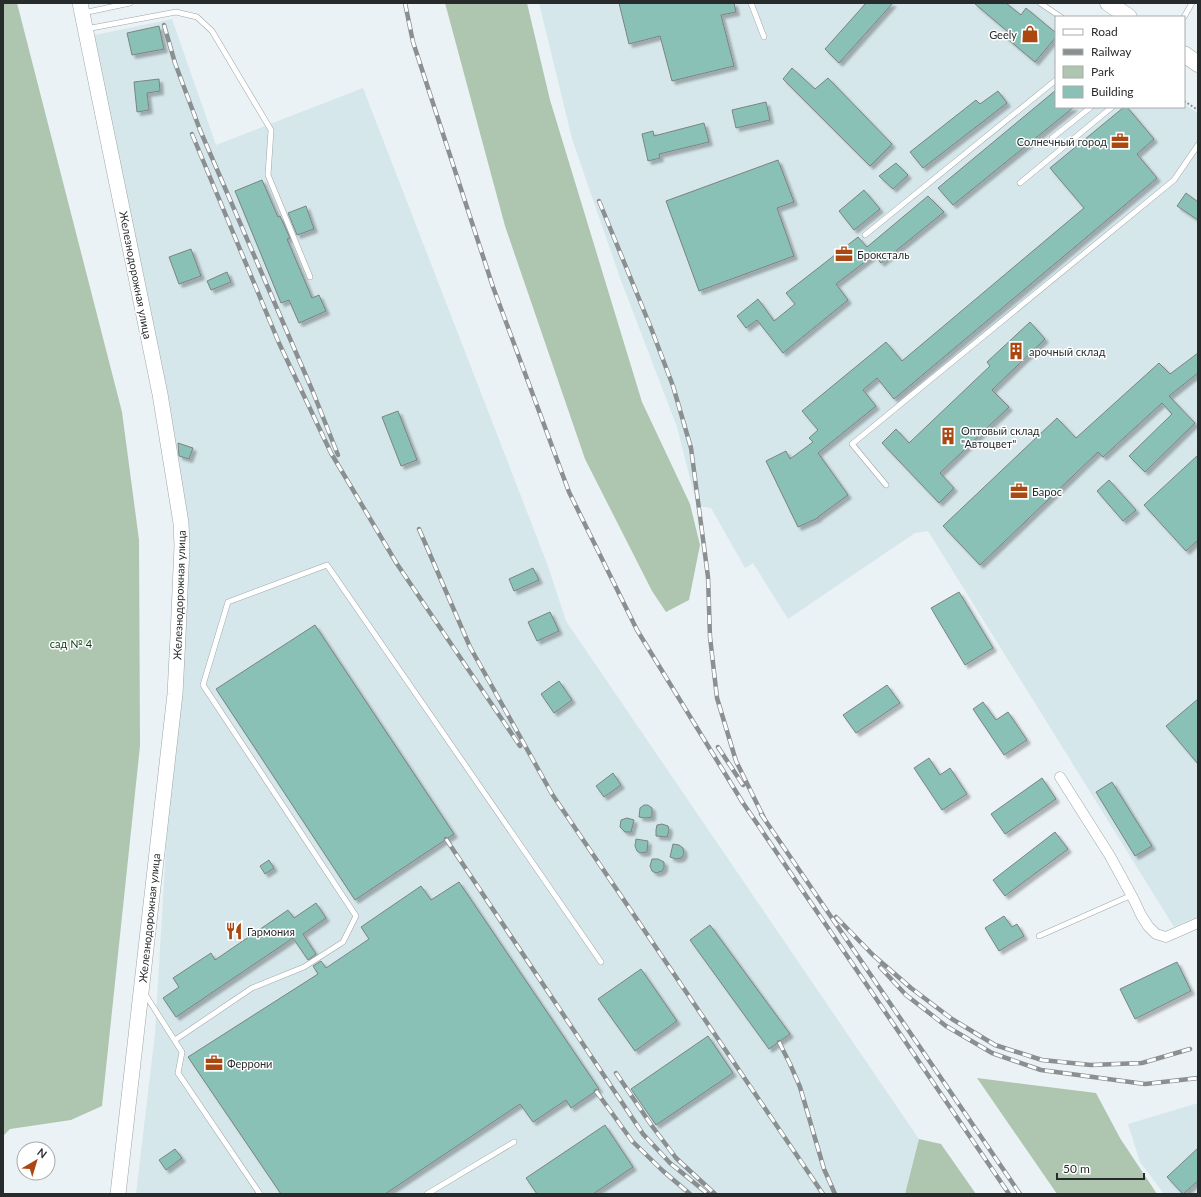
<svg xmlns="http://www.w3.org/2000/svg" width="1201" height="1197" viewBox="0 0 1201 1197" font-family="Lato,sans-serif">
	<defs>
		<filter id="shadow"><feDropShadow dx="3.5" dy="3.5" stdDeviation="1" flood-color="#0004"/></filter>
	</defs>
	<rect width="100%" height="100%" fill="#eaf2f5"/>
	<path fill="#d6e7eb" d="M539,3H1037L1057,17H1056V107H1184V104L1198,113V917L1174,927L928,531L915,533L788,619L753,563L745,568L711,508L697,506L677,427L620,278L572,139Z
		M172,19L216,145L363,88L548,566L566,621L919,1139L905,1194H136L155,1033L175,694L177,500L90,36Z
		M1198,1103V1194H1164L1140,1162L1128,1124Z"/>
	<path fill="#aec6af" d="M3,3H17L122,412L139,540L140,746L102,1106L71,1120L10,1129L3,1136Z
		M445,3H527L550,100L642,402L690,504L700,545L689,600L666,612L652,591L585,459L505,226Z
		M977,1078L1096,1093L1120,1138L1157,1194H1057Z
		M919,1139L941,1144L976,1194H905Z"/>
	<path fill="#89c1b6" stroke="#7c8382" filter="url(#shadow)" d="M619,3H734L736,12L721,15L734,66L672,81L660,36L629,44Z
		M866,3H893L839,63L825,49Z
		M974,3H1006L1021,15L1026,8L1056,33V37L1035,62L1003,35L1007,31Z
		M159,26L164,49L132,55L127,33Z
		M792,68L815,89L828,78L892,144L870,166L783,79Z
		M159,79L160,91L147,93L149,110L137,112L134,82Z
		M1056,90V107H1074L953,205L938,188Z
		M998,91L1007,103L923,168L910,152L976,100L980,104Z
		M766,102L770,120L736,128L732,110Z
		M1124,107H1127L1154,139L1137,154L1157,178L894,399L877,378L863,390L876,406L818,453L848,495L818,517V518L798,527L766,461L786,451L790,459L813,442L809,438L818,430L802,411L886,342L902,361L1084,208L1050,168Z
		M704,123L709,142L659,154L660,158L648,161L642,134L653,131L654,136Z
		M778,160L794,202L777,208L794,256L699,291L666,201Z
		M896,163L908,175L893,189L879,176Z
		M262,180L278,217L280,216L290,238L287,239L312,298L319,295L326,311L299,323L289,300L281,303L235,191Z
		M864,190L880,209L854,230L839,211Z
		M1186,193L1198,202V220L1177,206Z
		M928,196L944,212L881,263L874,255L836,284L848,300L783,353L757,320L746,328L737,316L758,299L774,321L795,304L786,293L858,237L867,247Z
		M306,206L314,229L297,235L288,213Z
		M191,249L201,276L179,284L169,257Z
		M227,272L231,282L211,290L207,281Z
		M1030,322L1045,339L992,390L1009,407L940,473L954,488L939,503L882,443L896,429L909,443L990,366L987,362Z
		M1198,353V373L1169,396L1195,423L1145,472L1129,456L1172,414L1162,403L1103,457L1098,452L980,565L943,526L1057,418L1076,438L1159,363L1170,374Z
		M398,411L417,460L401,466L382,417Z
		M178,443L193,448L189,459L179,456Z
		M1198,455V540L1186,551L1144,505Z
		M1109,480L1136,510L1123,521L1097,491Z
		M533,568L539,580L514,591L509,579Z
		M959,592L993,648L965,665L931,608Z
		M550,612L559,631L537,641L528,622Z
		M315,625L454,834L355,900L216,689Z
		M559,681L572,700L554,713L541,694Z
		M887,685L900,703L856,733L843,715Z
		M1198,699V764L1166,726Z
		M983,702L996,720L1008,712L1027,740L1004,755L973,709Z
		M929,758L940,775L950,768L967,794L942,810L914,768Z
		M613,773L621,785L604,797L596,786Z
		M1042,778L1056,799L1005,834L991,814Z
		M1112,782L1152,846L1135,856L1096,792Z
		M644,805H648L652,808V817L645,818L639,817L640,808Z
		M627,818L634,820L631,832H625L620,827L621,820Z
		M662,824L668,826L669,830L667,837L656,836V830L657,825Z
		M1055,832L1068,849L1005,896L993,880Z
		M636,839L648,841L647,852L640,853L637,851L635,846Z
		M673,844L679,845L683,848L684,854L681,858L676,859L670,857Z
		M652,859H658L664,862V868L662,871L656,873L652,871L650,866Z
		M269,860L274,868L265,874L260,866Z
		M459,882L599,1089L571,1108L566,1100L533,1122L520,1104L385,1194H281L188,1057L318,974L313,966L321,961L326,968L369,939L361,927L421,886L431,900Z
		M316,903L326,918L303,934L316,954L308,960L293,938L176,1017L163,998L179,987L173,978L211,953L215,960L288,910L294,918Z
		M1004,916L1012,927L1017,924L1024,936L999,951L985,928Z
		M710,925L790,1034L769,1049L690,940Z
		M1177,962L1191,991L1135,1019L1120,989Z
		M641,969L677,1021L635,1051L598,999Z
		M708,1036L733,1073L656,1125L631,1089Z
		M605,1125L633,1167L593,1194H537L526,1178Z
		M1198,1148V1181L1183,1194L1167,1177Z
		M175,1149L182,1158L166,1170L159,1160Z"/>
	<g fill="none" stroke-linecap="round" stroke-linejoin="round">
		<g stroke="#9ea6a8" stroke-width="6">
			<path id="lane" d="M751,3L764,37
				M1040,3L1061,17
				M83,13L130,3
				M1184,17L1192,3
				M86,29L176,12L197,17L212,31L271,130L268,175L310,277
				M1052,138L1091,107
				M1020,183L1112,107
				M865,235L1056,80
				M886,485L852,444L1174,180L1198,145
				M1039,936L1132,895
				M145,994L182,1052L178,1073L260,1194
				M175,1040L252,988L304,967L343,942L356,916L203,685L228,602L327,565L601,962
				M427,1194L514,1142"/>
		</g>
		<g stroke="#9ea6a8" stroke-width="11">
			<path id="street" d="M1060,777L1110,856L1134,900L1141,915L1148,926L1156,934L1166,937L1198,923"/>
		</g>
		<g stroke="#9ea6a8" stroke-width="16">
			<path id="secondary" d="M80,3L160,394L181,523L182,546L178,636L175,694L118,1194"/>
		</g>
		<g stroke="#9ea6a8" stroke-width="17">
			<path id="primary" d="M1108,3L1129,17
				M1184,54L1198,64"/>
		</g>
		<path stroke="#8c9294" stroke-width="2" stroke-dasharray="2 2" stroke-linecap="butt" d="M1184,101L1198,110"/>
		<use href="#lane" stroke="#fff" stroke-width="5"/>
		<use href="#street" stroke="#fff" stroke-width="10"/>
		<use href="#secondary" stroke="#fff" stroke-width="15"/>
		<use href="#primary" stroke="#fff" stroke-width="16"/>
		<g stroke="#8a9092" stroke-width="4.5">
			<path id="rail" d="M405,3L413,42L493,287L569,492L637,630L743,803L1009,1194
				M164,25L175,63L200,130L313,392L338,455
				M192,134L279,343L331,453L397,564L520,746
				M599,201L651,328L673,386L691,448L708,577L710,637L717,698L736,761L764,818
				M419,529L470,647L552,794L823,1194
				M718,747L743,785
				M761,814L1020,1194
				M446,839L643,1134L670,1163L708,1194
				M836,917L873,955L911,988L952,1019L995,1045L1042,1060L1091,1065L1142,1063L1190,1049
				M880,967L906,995L946,1026L992,1053L1041,1070L1145,1084L1198,1078
				M779,1042L790,1064L800,1087L824,1169L835,1194
				M616,1073L652,1126L676,1158L715,1194
				M596,1091L632,1141L663,1171L690,1194"/>
		</g>
		<use href="#rail" stroke="#fff" stroke-width="3" stroke-dasharray="9" stroke-linecap="butt"/>
	</g>
	<defs>
		<g id="shop-bare" transform="scale(1.38)"><path d="M-5-2.5h2.3a2.7 3.5 0 0 1 5.4 0H5L5.5 6h-11ZM-1.5-2.5h3a1.5 2.3 0 0 0-3 0Z" fill="#ab4811" stroke="#fff" stroke-width="2.5" paint-order="stroke"/></g>
		<g id="office-bare" transform="scale(1.38)"><path d="M-6-3h4V-5.5h4V-3h4V5H-6ZM-1-4.5V-3h2v-1.5ZM-6 0V1H6V0Z" fill="#ab4811" stroke="#fff" stroke-width="2.5" paint-order="stroke"/></g>
		<g id="building-bare" transform="scale(1.38)"><path d="M-4-6H4V6H1V3H-1V6H-4ZM-2.5-4.3h1.7v1.8h-1.7ZM.8-4.3h1.7v1.8H.8ZM-2.5-1h1.7V.8h-1.7ZM.8-1h1.7V.8H.8Z" fill="#ab4811" stroke="#fff" stroke-width="2.5" paint-order="stroke"/></g>
		<g id="restaurant-bare" transform="scale(1.38)"><path d="M-5-6h1v4h1v-4h1v4h1v-4h1v5L-1.5 .5V6h-2V.5L-5-1ZM5-6V6H3V1.5H1.5Q1.5-4 5-6Z" fill="#ab4811" stroke="#fff" stroke-width="2.5" paint-order="stroke"/></g>
	</defs>
	<g fill-rule="evenodd">
		<use href="#shop-bare" x="1030" y="34"/>
		<use href="#office-bare" x="1120" y="141"/>
		<use href="#office-bare" x="844" y="254"/>
		<use href="#building-bare" x="1016" y="351"/>
		<use href="#building-bare" x="948" y="436"/>
		<use href="#office-bare" x="1019" y="491"/>
		<use href="#restaurant-bare" x="234" y="931"/>
		<use href="#office-bare" x="214" y="1063"/>
	</g>
	<g text-anchor="middle" dominant-baseline="central" stroke-width="3" stroke-linejoin="round" paint-order="stroke">
		<g font-size="11" fill="#282b2c" stroke="#fff" text-anchor="start">
			<text x="1017" y="34" text-anchor="end">Geely</text>
			<text x="1107" y="141" text-anchor="end">Солнечный город</text>
			<text x="857" y="254">Броксталь</text>
			<text x="1029" y="351">арочный склад</text>
			<text x="961" y="430">Оптовый склад<tspan x="961" dy="13">"Автоцвет"</tspan></text>
			<text x="1032" y="491">Барос</text>
			<text x="247" y="931">Гармония</text>
			<text x="227" y="1063">Феррони</text>
		</g>
		<g font-size="11" fill="#282b2c" stroke="#fff">
			<text transform="translate(136 275) rotate(79)">Железнодорожная улица</text>
			<text transform="translate(179 595) rotate(-88)">Железнодорожная улица</text>
			<text transform="translate(149 918) rotate(-84)">Железнодорожная улица</text>
		</g>
		<g font-size="11" fill="#053d12" stroke="#fff">
			<text x="71" y="643">сад № 4</text>
		</g>
	</g>
	<rect width="1201" height="1197" fill="none" stroke="#282b2c" stroke-width="8"/>
	<rect x="1055" y="16" width="130" height="92" fill="#ffffff" stroke="#a9aaab"/>
	<rect x="1063" y="29" width="20" height="6" fill="#ffffff" stroke="#a9aaab"/>
	<text x="1091" y="36" font-size="12" fill="#282b2c">Road</text>
	<rect x="1063" y="49" width="20" height="6" fill="#8a9092" stroke="#a9aaab"/>
	<text x="1091" y="56" font-size="12" fill="#282b2c">Railway</text>
	<rect x="1063" y="66" width="20" height="12" fill="#aec6af" stroke="#a9aaab"/>
	<text x="1091" y="76" font-size="12" fill="#282b2c">Park</text>
	<rect x="1063" y="86" width="20" height="12" fill="#89c1b6" stroke="#a9aaab"/>
	<text x="1091" y="96" font-size="12" fill="#282b2c">Building</text>
	<g transform="translate(36 1161) rotate(38)"><circle r="19" fill="#ffffff" stroke="#a9aaab"/>
	<path d="M0-3L7 15L0 10L-7 15Z" fill="#ab4811"/>
	<text y="-6" font-size="11" font-weight="bold" text-anchor="middle" fill="#282b2c">N</text>
	</g>
	<path d="M1057 1173v6h87v-6" fill="none" stroke="#282b2c" stroke-width="2"/>
	<text x="1063" y="1173" font-size="12" fill="#282b2c" stroke="#ffffff" stroke-width="3" paint-order="stroke">50 m</text>
</svg>
